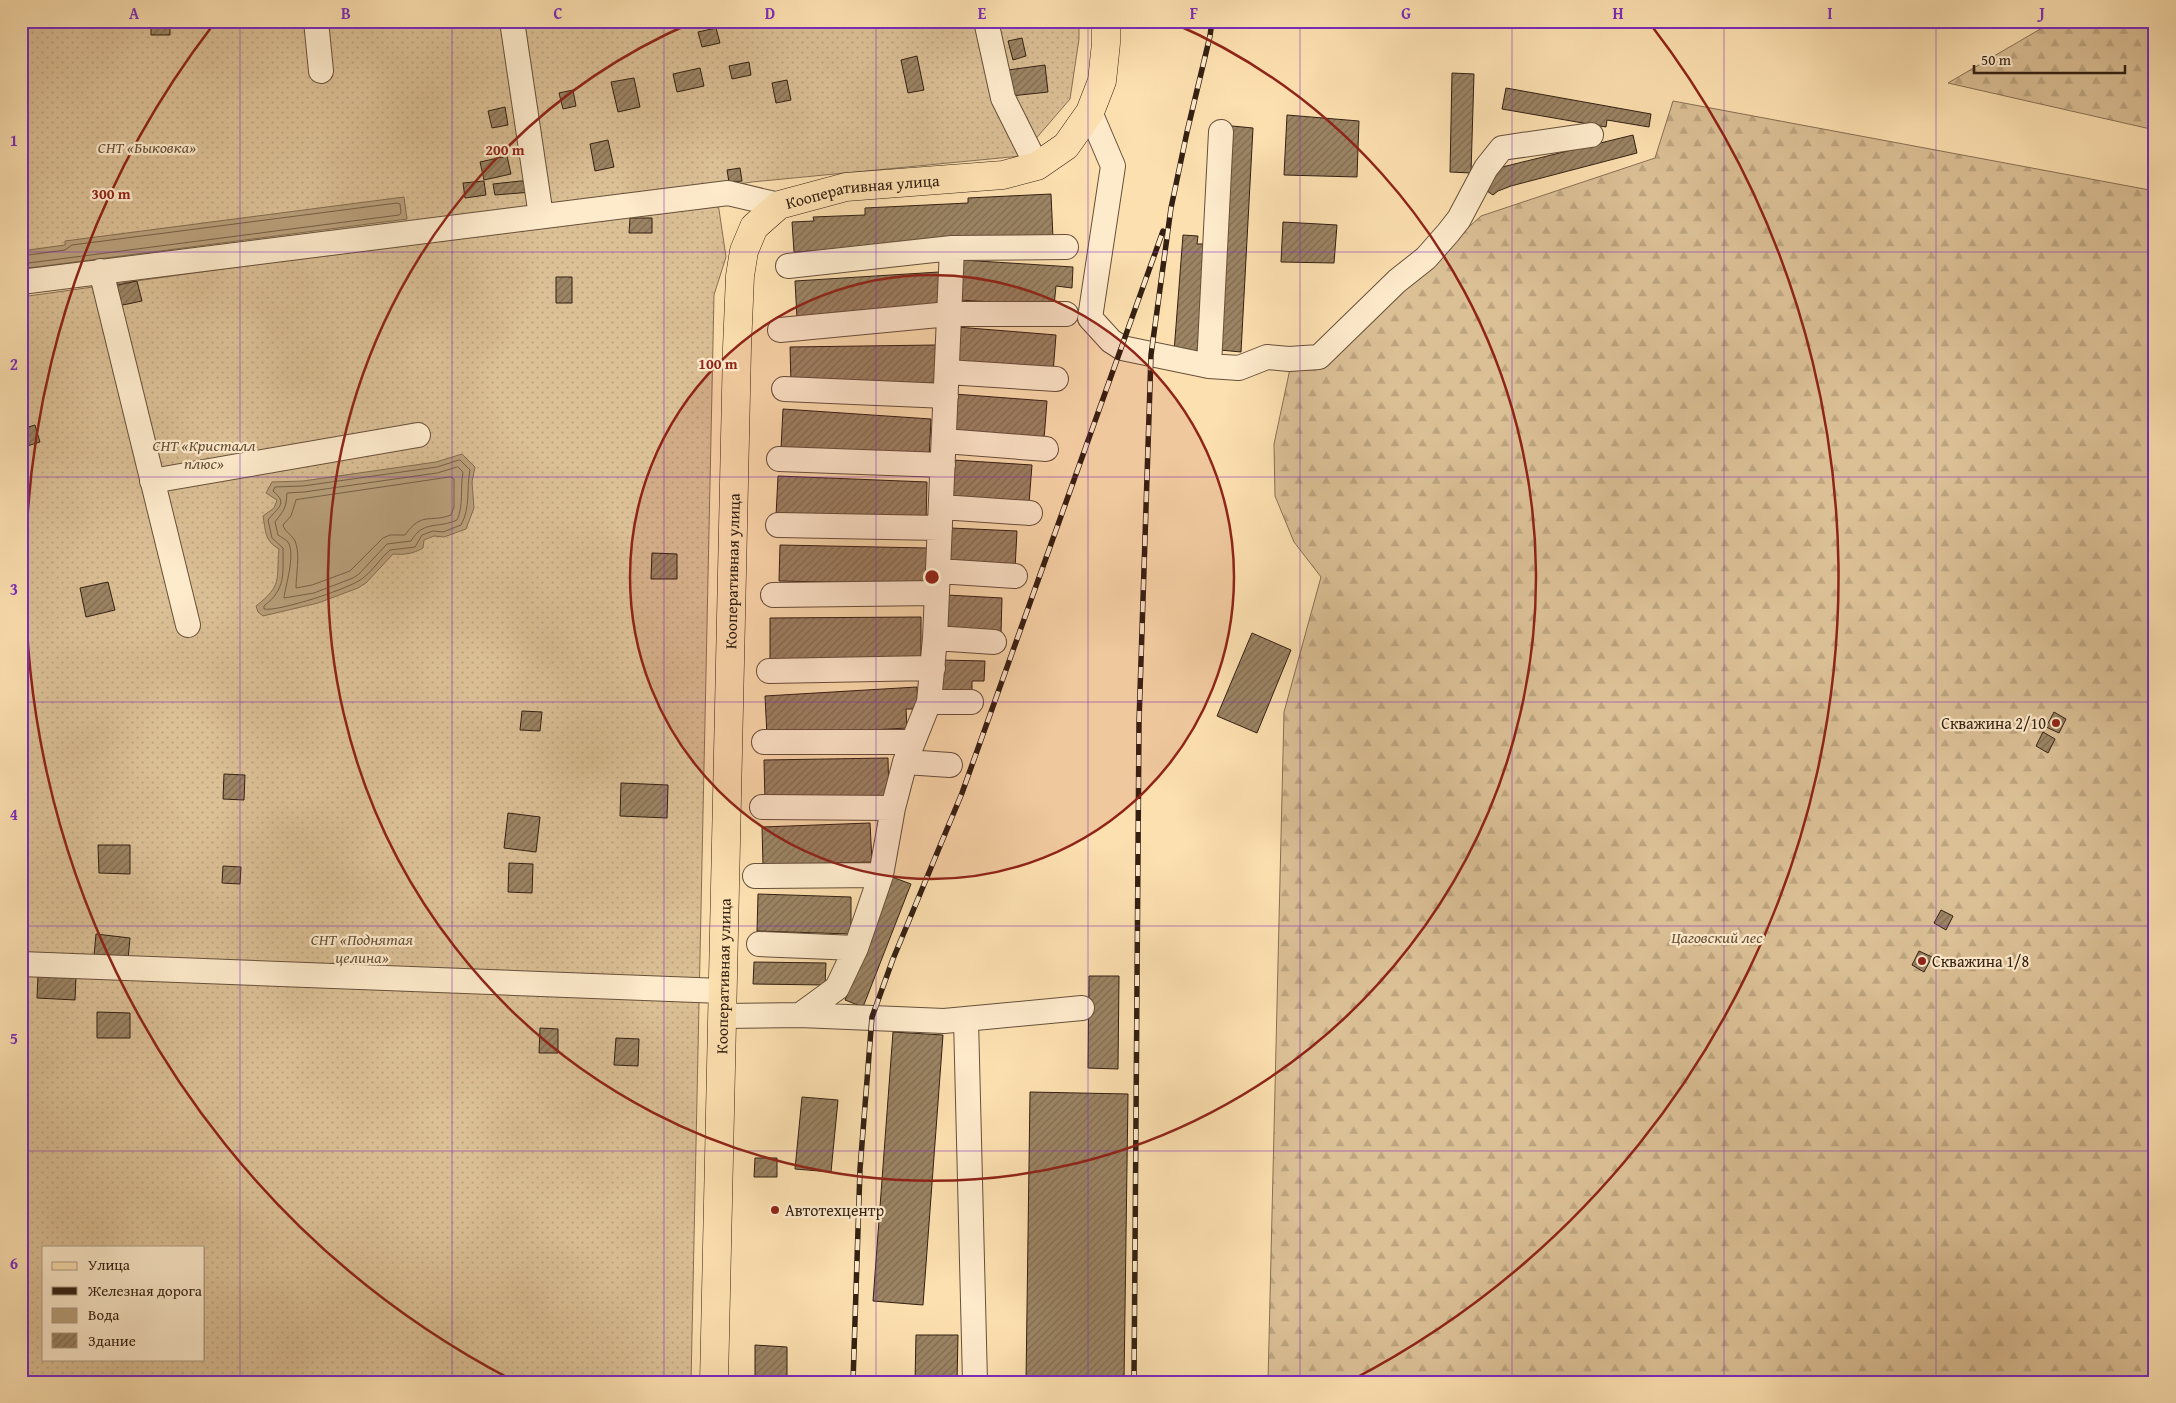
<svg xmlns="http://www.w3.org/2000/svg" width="2176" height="1403" viewBox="0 0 2176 1403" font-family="'Gentium Book Plus',serif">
	<defs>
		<pattern id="grass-dots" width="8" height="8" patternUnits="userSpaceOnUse" patternTransform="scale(1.25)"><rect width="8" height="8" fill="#dbbf95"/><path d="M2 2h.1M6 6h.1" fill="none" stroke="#bca47f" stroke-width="1.8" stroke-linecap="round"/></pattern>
		<pattern id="forest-firs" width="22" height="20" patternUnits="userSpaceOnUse" patternTransform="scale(1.25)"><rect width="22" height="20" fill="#dbbf95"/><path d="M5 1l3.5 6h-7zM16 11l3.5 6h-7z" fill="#bca47f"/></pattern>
		<pattern id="building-hatch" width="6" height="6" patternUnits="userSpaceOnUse" patternTransform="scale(1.25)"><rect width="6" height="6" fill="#9c8464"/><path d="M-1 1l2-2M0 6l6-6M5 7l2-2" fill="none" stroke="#806c51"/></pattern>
	</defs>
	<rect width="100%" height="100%" fill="#fde0b0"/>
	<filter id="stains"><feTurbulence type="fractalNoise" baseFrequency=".004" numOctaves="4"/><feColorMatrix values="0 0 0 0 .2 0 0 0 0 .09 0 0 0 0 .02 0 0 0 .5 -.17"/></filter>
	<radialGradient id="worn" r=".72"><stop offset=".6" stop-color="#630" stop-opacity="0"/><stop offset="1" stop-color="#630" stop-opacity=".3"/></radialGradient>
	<path fill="url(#grass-dots)" stroke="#877054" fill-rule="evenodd" d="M21,21H1079V39L1070,99L1021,156L752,182L21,293Z
		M718,203L726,257L714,295L691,1382H21V297L467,235ZM44,1247H204V1359H44Z"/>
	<path fill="url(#forest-firs)" stroke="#877054" d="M2054,21H2155V130L1948,83Z
		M1673,101L2155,191V1382H1268L1284,712L1321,577L1294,542L1275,496L1274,444L1291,364L1349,345L1411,279L1481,216L1655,158Z"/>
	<path fill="#b89f7a" stroke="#836c50" d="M404,197L407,219L21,269V251L65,245V241Z
		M462,454L475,467L472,482L474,508L466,529L444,537L434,536L424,540L423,548C413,554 403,555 393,554L366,583L358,588L318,603L263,616L258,612L256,606C283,585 276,580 279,549C264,540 266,532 263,516L274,508L277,500L266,493L272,482L303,481L436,462Z"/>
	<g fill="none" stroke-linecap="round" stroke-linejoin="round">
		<path stroke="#766046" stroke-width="1" d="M21,256L65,250L72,245L397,203L400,204L401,213L399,215L21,264
			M460,460L470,470C466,489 471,507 461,525L443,532L433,531L422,535L415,547L390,550C380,558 374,570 363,578C352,588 278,612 264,609V606C286,589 283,574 283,548L272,538L268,520C277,508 289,504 273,491L275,487L303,486L437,467Z
			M458,467L463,472C460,488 464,505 457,520C437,529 423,520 411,541L387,544L359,574L353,578L314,593L284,598C285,587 296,554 288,542C285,539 281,537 278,535L275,522C285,509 286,508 287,493L304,492L437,473Z
			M451,477L454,479V507L451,515C430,523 422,511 405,535H390L383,538L350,571L312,585L296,588C296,575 300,556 296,544C294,535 285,533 283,525L291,516L296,500Z"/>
	</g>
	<path fill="url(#building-hatch)" stroke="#332012" d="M151,21H170V35H151Z
		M1786,21H1805V25H1786Z
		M716,28L720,43L702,47L698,32Z
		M1022,38L1026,56L1013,60L1008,41Z
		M917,56L924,90L908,93L901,60Z
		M749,62L751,75L732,79L729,66Z
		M1045,65L1048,92L1011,96L1008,70Z
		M700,68L704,86L677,92L673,74Z
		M1452,73L1474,74L1471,173L1450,172Z
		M634,78L640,107L618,112L611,82Z
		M787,80L791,100L776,103L772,83Z
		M1506,88L1651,114L1649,127L1607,120L1606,127L1502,109Z
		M573,90L576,106L563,109L559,93Z
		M505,107L508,125L492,128L488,111Z
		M1287,115L1359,121L1357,177L1284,175Z
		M1232,126L1253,128L1241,352L1220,350Z
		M1633,135L1637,153L1511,186L1498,191L1493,195L1484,189L1494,169Z
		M608,140L614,167L595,171L590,144Z
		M507,156L511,174L484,180L480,162Z
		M740,168L742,181L729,182L727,170Z
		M530,180L532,192L495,195L493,184Z
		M484,181L486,195L465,198L463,183Z
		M1051,194L1053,238L794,252L792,222L814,221L813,217L865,215V208L968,203V198Z
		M630,218H652V233H629Z
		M1283,222L1337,225L1334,263L1281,262Z
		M1183,235L1198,236L1197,244H1206L1197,354L1174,352Z
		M962,260L1073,267L1072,288L1056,286L1054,306L960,300Z
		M939,272L941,310L797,318L795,281Z
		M556,277H572V303H556Z
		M137,281L142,301L118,306L113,286Z
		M957,327L1056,335L1053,373L954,365Z
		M936,345L937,383L791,384L790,347Z
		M954,394L1047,401L1044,439L951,432Z
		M783,409L931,419L929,458L781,449Z
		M35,425L40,442L27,446L22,429Z
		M953,460L1032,465L1029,503L951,498Z
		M778,476L927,482L926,522L776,516Z
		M951,528L1017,531L1015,569L950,566Z
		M780,545L927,548L926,584L779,581Z
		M652,553L677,554V579H651Z
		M108,582L115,610L86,617L80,588Z
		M947,595L1002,598L1001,633L945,631Z
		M921,617V661L770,662V618Z
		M1252,633L1291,650L1257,733L1217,716Z
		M941,660L985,661L984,681H972V697L940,696Z
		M917,687L918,709H906L907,728L767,736L765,696Z
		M522,711L542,712L540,731L520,730Z
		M2054,712L2066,719L2059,733L2046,727Z
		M2043,732L2055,739L2048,753L2036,746Z
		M888,758L889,799L765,801L764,760Z
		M224,774L245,775L244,800L223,799Z
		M621,783L668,785L667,818L620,816Z
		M508,813L540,817L536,852L504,848Z
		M870,823L872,862L763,865L762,827Z
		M98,845H130V874L99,873Z
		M509,863L533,864L532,893L508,892Z
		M223,866L241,867L240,884L222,883Z
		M892,877L911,884L863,1007L845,1000Z
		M758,894L851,897V934L757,931Z
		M1941,910L1953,916L1946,930L1934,923Z
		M96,934L130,938L128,960L94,956Z
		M1919,951L1932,957L1924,972L1912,965Z
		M754,962L826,963L825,985L753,984Z
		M38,975L76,977L75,1000L37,998Z
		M1089,976H1119L1118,1069L1088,1068Z
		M97,1012L130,1013V1038H97Z
		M540,1028L558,1029V1053H539Z
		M893,1032L943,1035L923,1305L873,1301Z
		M616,1038L639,1039L638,1066L614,1065Z
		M1030,1092L1128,1094L1124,1382H1026Z
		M802,1097L838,1100L831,1172L795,1169Z
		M755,1158H777V1177H754Z
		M916,1335H958L957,1382H915Z
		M755,1345L787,1347V1382H755Z"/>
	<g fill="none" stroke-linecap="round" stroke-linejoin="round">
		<g stroke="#66503a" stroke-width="26">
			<path id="minor" d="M316,21L321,71
				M512,21L541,216
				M986,21L1003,98L1037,166
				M1090,112L1113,166L1090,318L1111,341L1122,348L1209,366L1239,368L1267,357L1289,359L1319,357L1397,281L1426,258L1448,233L1459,219L1486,168L1502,148L1591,135
				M952,248L1066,247
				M788,266L952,248L935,638L929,702L905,762L893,808L881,875L856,948L837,988L800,1015
				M101,271L188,625
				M21,282L728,193L779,205
				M780,330L949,314H1066
				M1209,366L1221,132
				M947,372L1056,379
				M784,389L946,396
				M944,441L1046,449
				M779,459L943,465
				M152,481L418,435
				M941,507L1030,513
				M778,525L940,528
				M938,571L1015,576
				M773,595L937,593
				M935,638L994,642
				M769,671L933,668
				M929,702H971
				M764,742H913
				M905,762L950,765
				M762,807L893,808
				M755,876L881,875
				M759,944L856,948
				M21,964L722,991
				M722,1016L800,1015L944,1021L1082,1008
				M966,1019L975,1382"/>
		</g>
		<g stroke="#332012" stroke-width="29">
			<g id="major">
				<path id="s1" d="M714,1382L737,348L740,276L744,251L754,227L779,205L846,187L1003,175L1037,166L1066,146L1090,112L1102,81L1106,43V21"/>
			</g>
		</g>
		<use href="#minor" stroke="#feebcc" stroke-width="24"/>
		<use href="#major" stroke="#fde0b0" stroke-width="28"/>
		<g stroke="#332012" stroke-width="5.5">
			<path id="rail" d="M853,1382L860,1169L872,1017L893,959L962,793L1163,231
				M1134,1382L1139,722L1151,355L1171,208L1187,132L1210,36L1212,21"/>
		</g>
		<use href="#rail" stroke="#feebcc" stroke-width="4" stroke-dasharray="11" stroke-linecap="butt"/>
	</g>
	<path fill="none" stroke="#7b2cbf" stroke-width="1" stroke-opacity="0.55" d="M240,21V1382M452,21V1382M664,21V1382M876,21V1382M1088,21V1382M1300,21V1382M1512,21V1382M1724,21V1382M1936,21V1382M21,252H2155M21,477H2155M21,702H2155M21,926H2155M21,1151H2155"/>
	<circle cx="932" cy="577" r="302" fill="#8f2418" fill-opacity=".12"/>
	<g fill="none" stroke="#8f2418" stroke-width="2.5">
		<circle cx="932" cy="577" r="302"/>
		<path d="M1173 23A604 604 0 1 1 691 23"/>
		<path d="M514 1381A906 906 0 0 1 213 25M1651 25A906 906 0 0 1 1350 1381"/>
	</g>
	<g fill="#8f2418" stroke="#feebcc" stroke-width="2">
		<circle cx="2056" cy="723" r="5"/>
		<circle cx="1922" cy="961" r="5"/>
		<circle cx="775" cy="1210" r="5"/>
	</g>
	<g text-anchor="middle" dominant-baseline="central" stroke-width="4.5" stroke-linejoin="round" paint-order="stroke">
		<g font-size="16" font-style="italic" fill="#655039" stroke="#feebcc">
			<text x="147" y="147">СНТ «Быковка»</text>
			<text x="204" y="445">СНТ «Кристалл<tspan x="204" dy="18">плюс»</tspan></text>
			<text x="1717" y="937">Цаговский лес</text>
			<text x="362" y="939">СНТ «Поднятая<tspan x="362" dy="18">целина»</tspan></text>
		</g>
		<g font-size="16" fill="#332012" stroke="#feebcc">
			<text stroke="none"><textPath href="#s1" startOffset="1276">Кооперативная улица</textPath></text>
			<text stroke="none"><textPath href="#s1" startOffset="811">Кооперативная улица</textPath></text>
			<text stroke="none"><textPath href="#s1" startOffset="406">Кооперативная улица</textPath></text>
		</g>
		<g font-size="16" fill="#332012" stroke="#feebcc" text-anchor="start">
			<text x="2046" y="723" text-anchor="end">Скважина 2/10</text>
			<text x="1932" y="961">Скважина 1/8</text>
			<text x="785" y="1210">Автотехцентр</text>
		</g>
	</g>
	<circle cx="932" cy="577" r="8" fill="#8f2418" stroke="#feebcc" stroke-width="2.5"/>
	<g font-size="15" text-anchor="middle" font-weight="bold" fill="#8f2418" stroke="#feebcc" stroke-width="4.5" stroke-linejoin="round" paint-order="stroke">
		<text x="505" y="155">200 m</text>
		<text x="111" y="199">300 m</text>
		<text x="718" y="369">100 m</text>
	</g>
	<rect width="2176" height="1403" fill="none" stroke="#fde0b0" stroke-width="55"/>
	<rect x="42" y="1246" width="162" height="115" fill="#feebcc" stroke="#ad9a82"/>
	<rect x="52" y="1262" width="25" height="8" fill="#fde0b0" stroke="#ad9a82"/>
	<text x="88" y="1270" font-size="15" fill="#332012">Улица</text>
	<rect x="52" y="1287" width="25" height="8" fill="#332012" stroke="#ad9a82"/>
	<text x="88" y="1296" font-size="15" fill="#332012">Железная дорога</text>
	<rect x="52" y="1308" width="25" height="15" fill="#b89f7a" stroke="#ad9a82"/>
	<text x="88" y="1320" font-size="15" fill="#332012">Вода</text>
	<rect x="52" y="1333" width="25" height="15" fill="url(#building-hatch)" stroke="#ad9a82"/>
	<text x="88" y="1346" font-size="15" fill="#332012">Здание</text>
	<path d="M1974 65v8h151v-8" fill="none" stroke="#332012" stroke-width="2.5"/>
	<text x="1981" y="65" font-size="15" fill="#332012" stroke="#feebcc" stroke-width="4" paint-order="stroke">50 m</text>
	<rect x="28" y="28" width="2120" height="1348" fill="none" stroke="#7b2cbf" stroke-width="2"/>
	<g font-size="16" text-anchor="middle" font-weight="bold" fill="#7b2cbf">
		<text x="134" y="19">A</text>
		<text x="346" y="19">B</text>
		<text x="558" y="19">C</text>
		<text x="770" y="19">D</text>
		<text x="982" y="19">E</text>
		<text x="1194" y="19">F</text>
		<text x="1406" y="19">G</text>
		<text x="1618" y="19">H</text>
		<text x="1830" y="19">I</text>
		<text x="2042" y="19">J</text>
		<text x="14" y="146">1</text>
		<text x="14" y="370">2</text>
		<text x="14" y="595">3</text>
		<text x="14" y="820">4</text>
		<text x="14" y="1044">5</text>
		<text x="14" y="1269">6</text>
	</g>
	<rect width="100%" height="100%" filter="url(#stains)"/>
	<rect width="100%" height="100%" fill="url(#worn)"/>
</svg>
